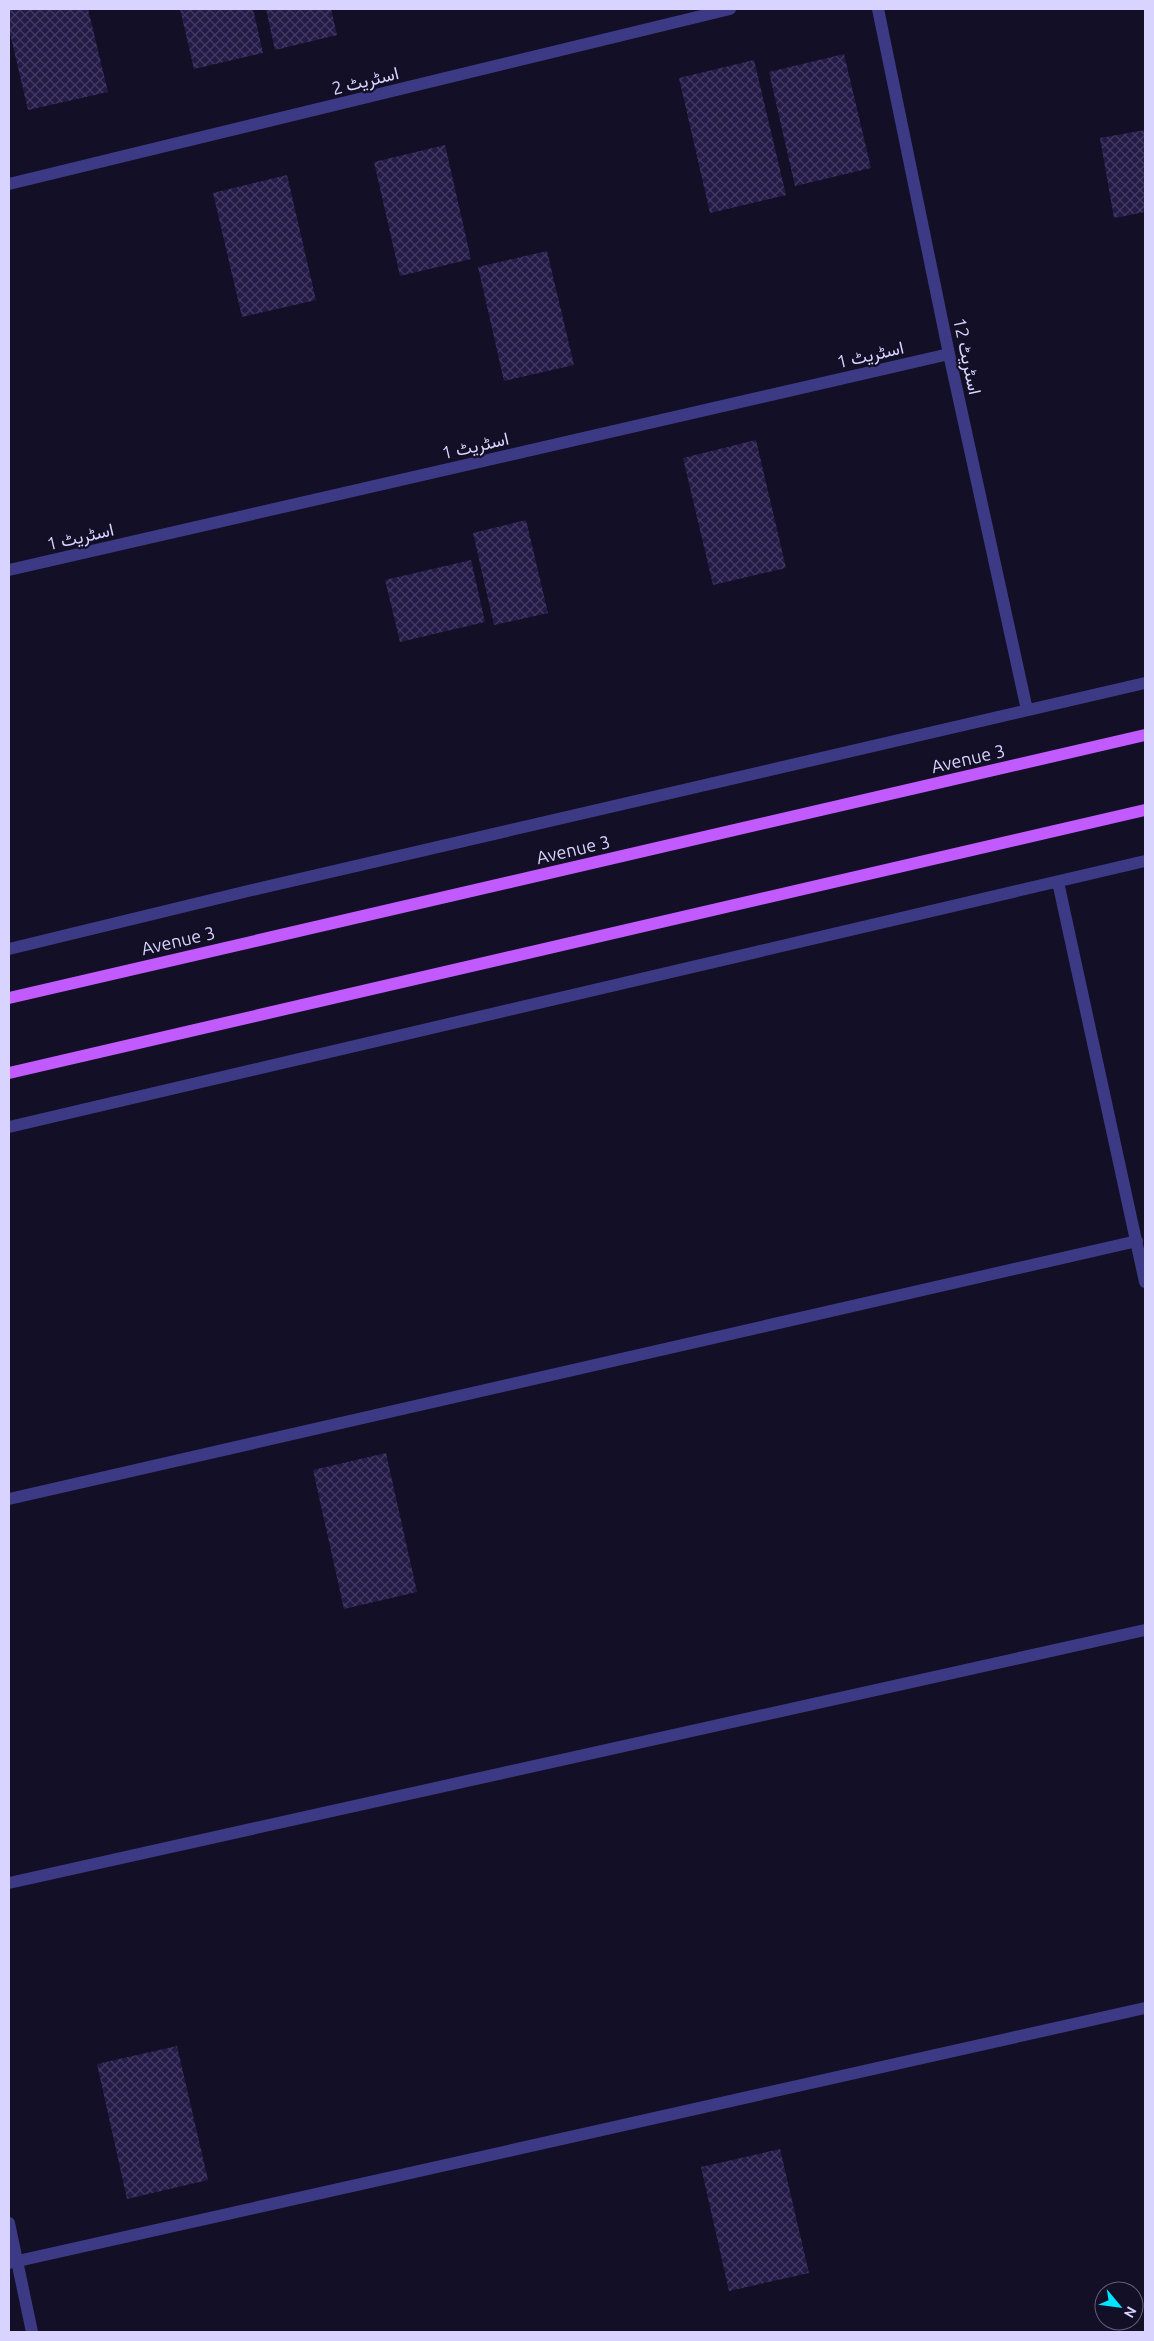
<svg xmlns="http://www.w3.org/2000/svg" width="1154" height="2341" viewBox="0 0 1154 2341" font-family="Ubuntu,Vazirmatn,sans-serif">
	<defs>
		<pattern id="building-cross-hatch" width="8" height="8" patternUnits="userSpaceOnUse" patternTransform="scale(1.25)"><rect width="8" height="8" fill="#241b47"/><path d="M0 0l8 8M0 8l8-8" fill="none" stroke="#433b63"/></pattern>
	</defs>
	<rect width="100%" height="100%" fill="#130f26"/>
	<path fill="url(#building-cross-hatch)" d="M9,9H88L108,92L28,110L9,29Z
		M180,9H253L263,53L194,69Z
		M266,9H331L337,35L275,50Z
		M844,54L871,168L795,186L769,72Z
		M754,60L786,195L710,213L679,78Z
		M1145,130V212L1114,218L1100,138Z
		M445,145L471,259L400,276L374,162Z
		M287,175L316,300L242,317L213,193Z
		M547,251L574,365L504,381L478,267Z
		M756,440L786,568L713,585L683,458Z
		M526,520L548,613L494,625L473,533Z
		M471,560L485,622L400,642L385,580Z
		M386,1453L417,1592L344,1609L313,1470Z
		M177,2046L208,2180L127,2199L97,2064Z
		M780,2149L809,2273L729,2291L701,2167Z"/>
	<g fill="none" stroke-linecap="round" stroke-linejoin="round">
		<path stroke="#3d3a85" stroke-width="12" d="M878,9L949,354L1027,710
			M9,184L730,9
			M9,570L949,354
			M1058,882L1145,1282
			M9,949L248,891L1145,683
			M9,1127L1145,861
			M9,1499L1137,1241
			M9,1883L1145,1630
			M9,2223L32,2332
			M9,2263L1145,2008"/>
		<path stroke="#c25bff" stroke-width="12" d="M9,998L1145,735
			M9,1073L1145,810"/>
	</g>
	<g text-anchor="middle" dominant-baseline="central" stroke-width="4.5" stroke-linejoin="round" paint-order="stroke">
		<g font-size="18" fill="#d9d4ff" stroke="#130f26">
			<text transform="translate(365 80) rotate(-14)">اسٹریٹ 2</text>
			<text transform="translate(870 354) rotate(-13)">اسٹریٹ 1</text>
			<text transform="translate(968 356) rotate(78)">اسٹریٹ 12</text>
			<text transform="translate(475 445) rotate(-13)">اسٹریٹ 1</text>
			<text transform="translate(80 536) rotate(-13)">اسٹریٹ 1</text>
			<text transform="translate(968 758) rotate(-13)">Avenue 3</text>
			<text transform="translate(573 849) rotate(-13)">Avenue 3</text>
			<text transform="translate(178 940) rotate(-13)">Avenue 3</text>
		</g>
	</g>
	<rect width="1154" height="2341" fill="none" stroke="#d9d4ff" stroke-width="20"/>
	<g transform="translate(1119 2306) rotate(119)"><circle r="24" fill="#130f26" stroke="#625e7d"/>
	<path d="M0-4L9 19L0 12L-9 19Z" fill="#00e5ff"/>
	<text y="-8" font-size="14" font-weight="bold" text-anchor="middle" fill="#d9d4ff">N</text>
	</g>
</svg>
